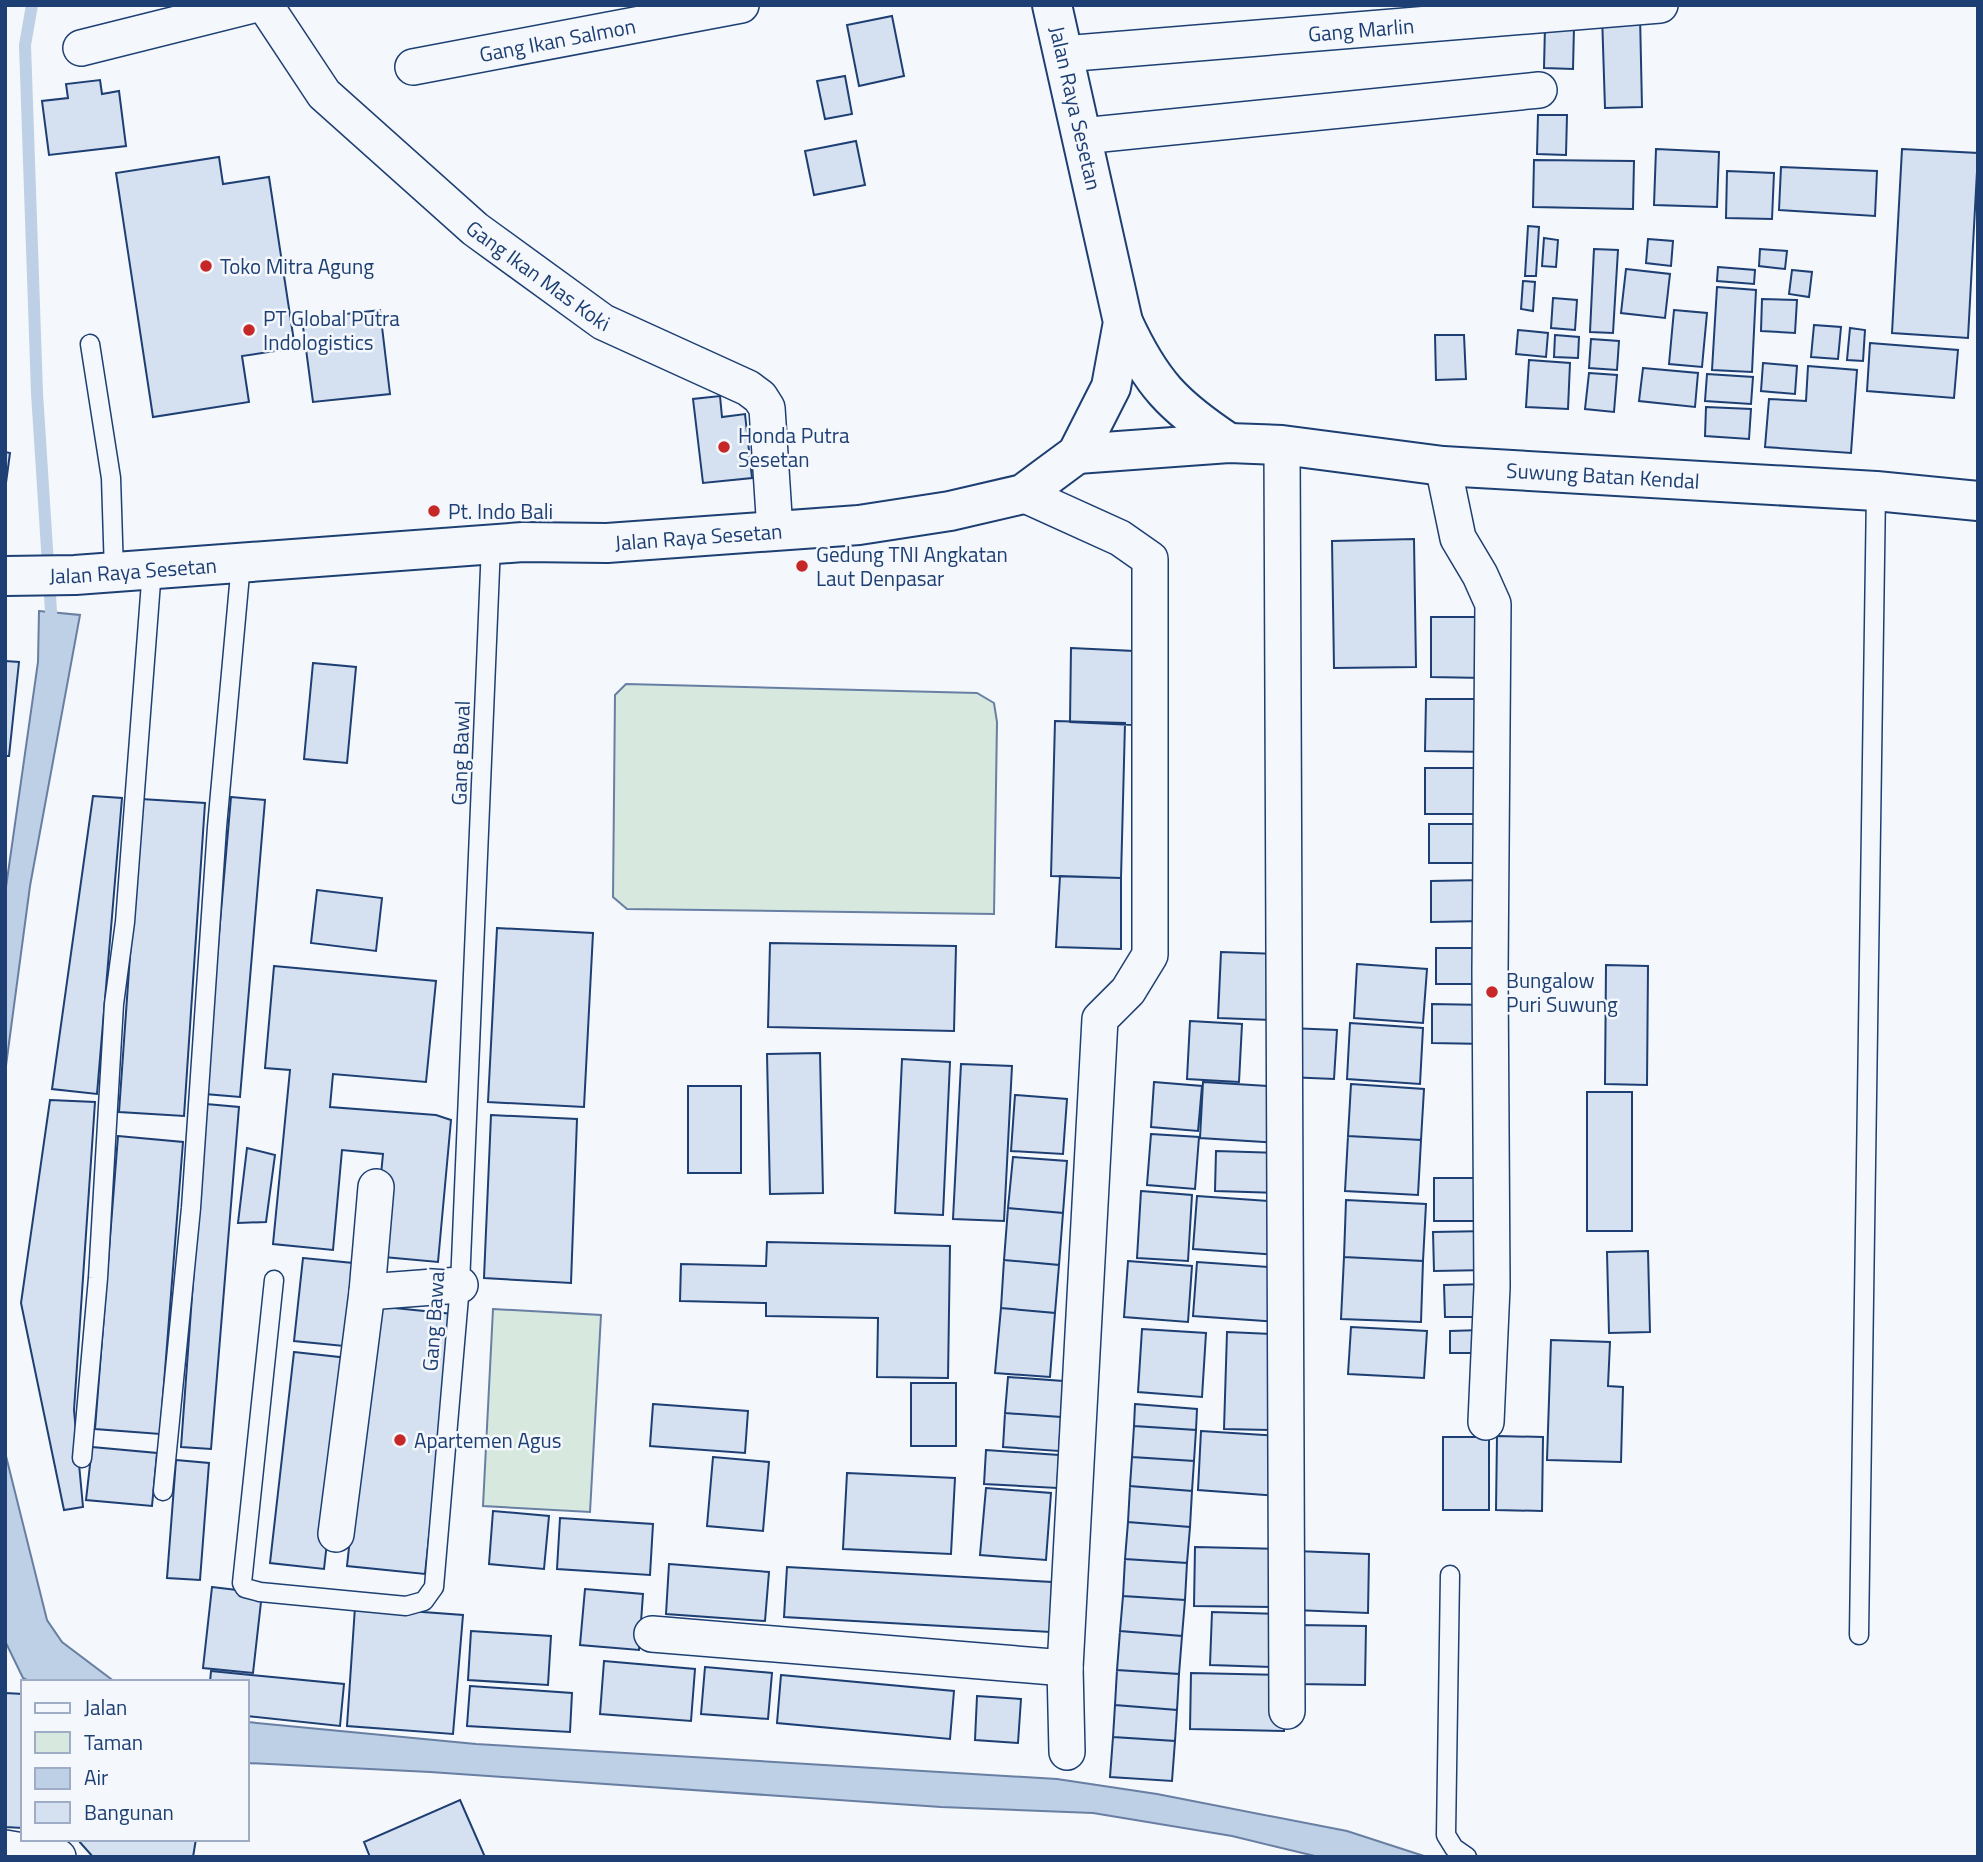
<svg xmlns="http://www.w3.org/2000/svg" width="1983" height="1862" viewBox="0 0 1983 1862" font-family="'Titillium Web',sans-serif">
	<rect width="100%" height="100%" fill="#f4f7fb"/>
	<path fill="#d7e8df" stroke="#687fa3" stroke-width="2" d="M626,684L977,693L994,703L997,722L994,914L627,909L613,897L615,695Z
		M493,1309L601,1315L590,1512L483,1506Z"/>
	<path fill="#bed0e5" stroke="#687fa3" stroke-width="2" d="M39,611L80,615L30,886L5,1073V894L38,662Z
		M5,1452L47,1620L62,1642L115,1682H31L23,1678L5,1641Z
		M247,1722L476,1744L1057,1779L1157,1794L1347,1831L1427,1857H1319L1232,1836L1093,1813L941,1807L430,1772L247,1763Z"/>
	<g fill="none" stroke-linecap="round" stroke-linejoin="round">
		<path stroke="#bed0e5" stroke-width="12" d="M32,5L25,45L37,393L52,627"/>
	</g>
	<path fill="#d5e0f0" stroke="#1d3f73" stroke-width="2" d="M1602,15H1640L1642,107L1605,108Z
		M892,16L904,76L859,86L847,25Z
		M1545,26L1574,27L1573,69L1544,68Z
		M845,76L852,114L825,119L817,81Z
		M100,80L102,94L119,91L126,146L49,155L42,101L68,98L66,84Z
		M1538,115H1567L1566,155L1537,154Z
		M856,141L865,185L814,195L805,151Z
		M1656,149L1719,152L1717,207L1654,205Z
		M1902,149L1978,153L1968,338L1892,333Z
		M219,157L223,184L269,177L295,348L242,356L249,402L153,417L116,173Z
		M1534,160L1634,161L1633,209L1533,207Z
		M1781,167L1877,171L1875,216L1779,210Z
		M1727,171L1774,173L1772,219L1726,218Z
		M1528,226L1539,227L1536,276H1525Z
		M1544,238L1558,240L1556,267L1542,266Z
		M1648,239L1673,241L1671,266L1646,263Z
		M1594,249L1618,250L1613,333L1590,332Z
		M1760,249L1787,251L1785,269L1759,266Z
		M1718,267L1755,270L1754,284L1717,281Z
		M1626,269L1670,274L1665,318L1621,313Z
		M1792,270L1812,272L1809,297L1789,294Z
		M1523,281L1535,282L1533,311L1521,309Z
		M1717,287L1756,290L1752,372L1712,370Z
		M1553,298L1577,300L1575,330L1551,328Z
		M1762,299L1797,300L1795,333L1761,331Z
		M380,310L390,394L313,402L302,319Z
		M1674,310L1707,313L1702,367L1669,364Z
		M1814,325L1841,327L1838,359L1811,357Z
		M1850,328L1865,330L1863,361L1847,360Z
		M1518,330L1548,333L1546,357L1516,354Z
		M1435,335H1464L1466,379L1436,380Z
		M1555,335L1579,337L1578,358L1554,357Z
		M1591,339L1619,341L1617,370L1589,368Z
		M1870,343L1958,350L1954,398L1867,391Z
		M1529,360L1570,363L1568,409L1526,407Z
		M1763,363L1797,366L1795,394L1761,391Z
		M1808,366L1857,370L1851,453L1765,447L1769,399L1806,401Z
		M1643,368L1698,373L1695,407L1639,401Z
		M1589,373L1617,375L1614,412L1585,409Z
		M1707,374L1753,377L1751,404L1705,401Z
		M720,396L722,417L745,414L752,478L703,483L693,399Z
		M1706,407L1751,409L1749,439L1705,436Z
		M5,452L10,453L5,490Z
		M1414,539L1416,667L1334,668L1332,541Z
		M1431,617H1485L1484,678L1431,677Z
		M1071,648L1134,651L1133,725L1070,722Z
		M5,661L19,662L9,756H5Z
		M313,663L356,667L347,763L304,759Z
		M1426,699H1488V752L1425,751Z
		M1055,721L1125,723L1121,878L1051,876Z
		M1425,768H1490V814H1425Z
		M93,796L122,798L97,1094L52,1089Z
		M231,797L265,800L240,1097L205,1094Z
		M141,799L205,803L184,1116L119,1112Z
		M1429,824H1486V863H1429Z
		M1060,876L1121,878V949L1056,947Z
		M1485,880V921L1431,922V881Z
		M317,890L382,898L376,951L311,943Z
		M497,928L593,933L584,1107L488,1102Z
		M770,943L956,946L954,1031L768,1027Z
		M1436,948H1487V984H1436Z
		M1221,952L1276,954L1272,1020L1218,1018Z
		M1357,964L1427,969L1423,1023L1354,1018Z
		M1606,965L1648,966L1647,1085L1605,1084Z
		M274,966L436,981L426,1082L333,1074L330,1107L436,1115L451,1120L438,1262L373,1256L383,1154L342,1150L333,1250L273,1244L290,1070L265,1068Z
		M1432,1004L1486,1005L1485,1044L1432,1043Z
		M1190,1021L1242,1024L1239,1082L1187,1079Z
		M1350,1023L1423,1028L1420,1084L1347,1079Z
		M1289,1028L1337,1030L1334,1079L1287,1077Z
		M820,1053L823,1193L770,1194L767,1054Z
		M902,1059L950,1062L943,1215L895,1213Z
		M961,1064L1012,1066L1004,1221L953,1219Z
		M1154,1082L1202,1086L1198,1131L1151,1127Z
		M1203,1082L1282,1087L1280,1143L1200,1138Z
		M1351,1084L1424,1089L1421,1140L1348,1136Z
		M688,1086H741V1173H688Z
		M1587,1092H1632V1231H1587Z
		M1015,1095L1067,1099L1063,1154L1011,1151Z
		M50,1100L95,1102L74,1410L83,1507L64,1510L21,1303Z
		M206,1104L239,1107L211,1449L181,1447Z
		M491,1115L577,1119L571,1283L484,1278Z
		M1151,1134L1199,1137L1195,1189L1147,1185Z
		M118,1136L183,1142L160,1434L95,1429Z
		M1348,1136L1421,1140L1418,1195L1345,1191Z
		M247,1148L275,1155L266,1222L238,1223Z
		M1216,1151L1283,1153L1281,1193L1215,1191Z
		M1013,1157L1067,1161L1063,1213L1008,1208Z
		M1434,1178H1487V1221H1434Z
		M1141,1191L1192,1195L1188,1261L1137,1258Z
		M1197,1196L1283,1202L1279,1255L1193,1249Z
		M1346,1200L1426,1204L1423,1261L1344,1257Z
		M1008,1208L1063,1213L1059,1265L1004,1260Z
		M1488,1231L1489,1270L1434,1271L1433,1232Z
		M767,1242L950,1246L948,1378L877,1377L878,1318L766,1316V1303L680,1301L681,1264L766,1266Z
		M1648,1251L1650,1332L1609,1333L1607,1252Z
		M1344,1257L1423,1261L1421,1322L1341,1319Z
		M303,1258L363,1264L354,1347L294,1341Z
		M1004,1260L1059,1265L1055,1313L1001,1308Z
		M1128,1261L1192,1266L1188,1322L1124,1317Z
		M1197,1262L1282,1268L1278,1322L1193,1316Z
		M1488,1284V1317H1445L1444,1285Z
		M375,1306L453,1314L425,1574L347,1566Z
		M1001,1308L1055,1313L1050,1377L995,1373Z
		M1351,1327L1427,1331L1424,1378L1348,1374Z
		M1142,1329L1206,1333L1202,1397L1138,1392Z
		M1481,1330L1482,1353H1450V1331Z
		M1227,1332L1272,1334L1269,1430L1224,1429Z
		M1551,1340L1610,1342L1608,1386L1623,1387L1621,1462L1547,1460Z
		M294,1352L348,1358L324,1569L270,1563Z
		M1008,1377L1063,1381L1061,1417L1005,1413Z
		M911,1383H956V1446H911Z
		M653,1404L748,1411L745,1453L650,1446Z
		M1135,1404L1197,1409L1196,1430L1134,1426Z
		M1005,1413L1061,1417L1059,1451L1003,1447Z
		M1134,1426L1196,1430L1194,1461L1132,1457Z
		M1201,1431L1280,1436L1278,1496L1198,1490Z
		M1497,1436L1543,1437L1542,1511L1496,1510Z
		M1443,1437H1489V1510H1443Z
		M92,1447L157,1453L152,1506L86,1500Z
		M986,1450L1059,1455L1057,1488L984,1484Z
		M713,1457L769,1462L763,1531L707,1526Z
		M1132,1457L1194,1461L1192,1491L1130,1486Z
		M176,1460L209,1463L200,1580L167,1578Z
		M847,1473L955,1478L951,1554L843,1549Z
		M1130,1486L1192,1491L1190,1527L1128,1522Z
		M986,1488L1051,1493L1046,1560L980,1555Z
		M493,1511L549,1516L544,1569L489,1564Z
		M560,1518L653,1524L650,1575L557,1569Z
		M1128,1522L1190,1527L1187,1563L1125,1559Z
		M1195,1547L1281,1549L1280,1607L1194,1606Z
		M1296,1551L1369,1554L1368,1613L1294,1610Z
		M1125,1559L1187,1563L1185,1600L1123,1596Z
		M669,1564L769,1572L765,1621L666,1614Z
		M787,1567L1052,1582L1050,1632L784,1617Z
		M212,1587L262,1593L253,1673L203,1668Z
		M585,1589L643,1594L639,1650L580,1645Z
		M1123,1596L1185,1600L1182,1636L1120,1631Z
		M355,1607L463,1615L453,1734L347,1726Z
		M1212,1612L1278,1614L1276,1667L1210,1665Z
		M1297,1625L1366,1626L1365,1685L1296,1684Z
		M471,1631L551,1636L548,1685L468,1680Z
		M1120,1631L1182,1636L1179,1674L1117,1670Z
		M604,1661L695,1669L691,1721L600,1714Z
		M705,1667L772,1673L768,1719L701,1714Z
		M1117,1670L1179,1674L1177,1710L1115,1705Z
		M211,1671L344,1684L340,1726L247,1716V1682H210Z
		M1191,1673L1285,1675L1284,1731L1190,1729Z
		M781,1675L954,1691L950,1739L777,1723Z
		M470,1686L572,1693L570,1732L467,1726Z
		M5,1693L23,1694V1828L5,1827Z
		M977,1696L1021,1699L1018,1743L975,1740Z
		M1115,1705L1177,1710L1175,1741L1113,1737Z
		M1113,1737L1175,1741L1172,1781L1110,1777Z
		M460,1800L485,1857H370L364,1842Z
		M77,1839H196L193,1857H93Z"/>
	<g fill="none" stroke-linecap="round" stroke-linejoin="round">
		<g stroke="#1d3f73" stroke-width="21">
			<path id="service" d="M90,344L111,478L114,572
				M274,1280L242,1583L245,1588L260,1592L406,1606L424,1601L434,1587L460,1285L491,545
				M82,1458L98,1278L114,1004L125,922L152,569
				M163,1491L191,1208L217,827L241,563
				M1450,1575L1446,1835L1454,1848L1467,1857
				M1859,1635L1876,491"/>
		</g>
		<g stroke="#1d3f73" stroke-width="38">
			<g id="minor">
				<path id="s1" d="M265,5L324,94L475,229L603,322L748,388L760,397L767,408L775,531"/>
				<path d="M81,48L253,5"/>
				<path id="s2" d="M1063,54L1660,5"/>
				<path id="s3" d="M413,67L741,5"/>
				<path d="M1082,136L1539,90"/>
				<path d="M1282,445L1287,1711"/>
				<path d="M1443,466L1458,538L1480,575L1493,604L1490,972L1492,1287L1486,1422"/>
				<path d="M367,1292L460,1285"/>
				<path d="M336,1534L367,1292L376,1187"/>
				<path d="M652,1634L1065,1668L1100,1019L1128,991L1150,955V559L1120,538L1023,494"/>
				<path d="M1065,1668L1067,1752"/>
				<path d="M5,1848L58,1857"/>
			</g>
		</g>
		<g stroke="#1d3f73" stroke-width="42">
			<g id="tertiary">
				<path d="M1123,322C1151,383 1173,406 1229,443"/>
				<path id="s4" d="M1077,454L1229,443L1282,445L1443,466L1876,491L1978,501"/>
			</g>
		</g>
		<g stroke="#1d3f73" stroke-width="42">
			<g id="secondary">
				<path id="s5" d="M5,576L75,575L523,542L607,543L859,525L950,511L1023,494L1077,454L1111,387L1123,322L1052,5"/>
			</g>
		</g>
		<use href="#service" stroke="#f4f7fb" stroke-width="18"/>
		<use href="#minor" stroke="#f4f7fb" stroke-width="35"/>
		<use href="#tertiary" stroke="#f4f7fb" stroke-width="38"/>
		<use href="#secondary" stroke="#f4f7fb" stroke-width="38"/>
	</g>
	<g fill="#c62828" stroke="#f4f7fb" stroke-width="2.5">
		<circle cx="206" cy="266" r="7"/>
		<circle cx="249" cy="330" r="7"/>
		<circle cx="724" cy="447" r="7"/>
		<circle cx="434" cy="511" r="7"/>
		<circle cx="802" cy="566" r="7"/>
		<circle cx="1492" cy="992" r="7"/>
		<circle cx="400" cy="1440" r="7"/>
	</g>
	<g text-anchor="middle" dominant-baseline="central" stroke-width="5" stroke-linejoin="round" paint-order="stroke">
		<g font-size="21" fill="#1d3f73" stroke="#f4f7fb">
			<text stroke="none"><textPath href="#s2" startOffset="299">Gang Marlin</textPath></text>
			<text stroke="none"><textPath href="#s3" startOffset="147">Gang Ikan Salmon</textPath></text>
			<text transform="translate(1076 108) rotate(77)">Jalan Raya Sesetan</text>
			<text stroke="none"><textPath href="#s1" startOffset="388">Gang Ikan Mas Koki</textPath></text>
			<text stroke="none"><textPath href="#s4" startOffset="528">Suwung Batan Kendal</textPath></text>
			<text stroke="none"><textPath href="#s5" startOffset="695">Jalan Raya Sesetan</textPath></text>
			<text stroke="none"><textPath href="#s5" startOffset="128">Jalan Raya Sesetan</textPath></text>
			<text transform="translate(460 753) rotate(-88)">Gang Bawal</text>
			<text transform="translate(433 1319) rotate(-86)">Gang Bawal</text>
		</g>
		<g font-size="21" fill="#1d3f73" stroke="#f4f7fb" text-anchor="start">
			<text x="220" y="266">Toko Mitra Agung</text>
			<text x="263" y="318">PT Global Putra<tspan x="263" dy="24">Indologistics</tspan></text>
			<text x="738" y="435">Honda Putra<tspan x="738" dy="24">Sesetan</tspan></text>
			<text x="448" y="511">Pt. Indo Bali</text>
			<text x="816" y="554">Gedung TNI Angkatan<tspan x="816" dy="24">Laut Denpasar</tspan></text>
			<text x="1506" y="980">Bungalow<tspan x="1506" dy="24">Puri Suwung</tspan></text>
			<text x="414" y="1440">Apartemen Agus</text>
		</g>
	</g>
	<rect width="1983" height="1862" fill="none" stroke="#1d3f73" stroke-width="14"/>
	<rect x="21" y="1680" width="228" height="161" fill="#f4f7fb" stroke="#9eadc5" stroke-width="2"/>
	<rect x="35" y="1703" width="35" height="10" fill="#f4f7fb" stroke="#9eadc5" stroke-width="2"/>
	<text x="84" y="1715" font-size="21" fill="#1d3f73">Jalan</text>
	<rect x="35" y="1732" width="35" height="21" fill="#d7e8df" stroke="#9eadc5" stroke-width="2"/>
	<text x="84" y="1750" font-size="21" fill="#1d3f73">Taman</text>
	<rect x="35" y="1768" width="35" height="21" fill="#bed0e5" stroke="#9eadc5" stroke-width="2"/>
	<text x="84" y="1785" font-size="21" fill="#1d3f73">Air</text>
	<rect x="35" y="1802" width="35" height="21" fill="#d5e0f0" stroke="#9eadc5" stroke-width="2"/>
	<text x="84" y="1820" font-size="21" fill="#1d3f73">Bangunan</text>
</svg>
